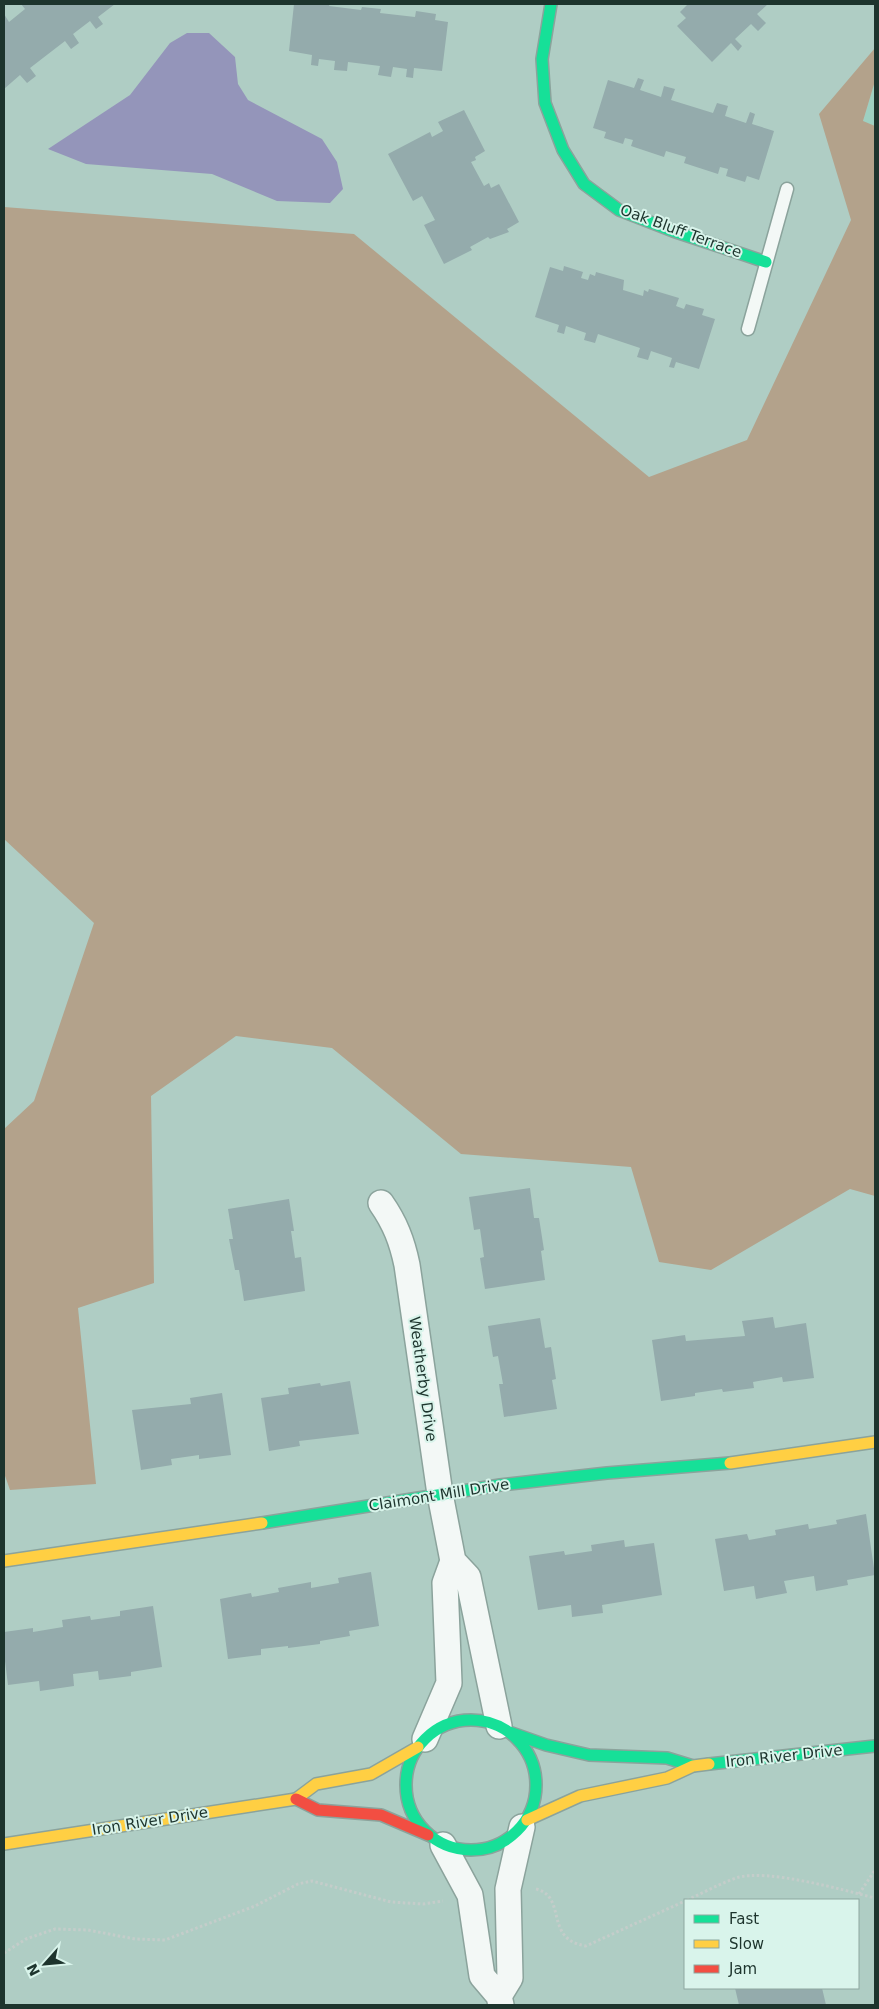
<svg xmlns="http://www.w3.org/2000/svg" width="879" height="2009" viewBox="0 0 879 2009" font-family="'DejaVu Sans',sans-serif">
	<rect width="100%" height="100%" fill="#afcdc4"/>
	<path fill="#9ed0c1" d="M875,81V126L863,122Z"/>
	<path fill="#b3a28b" d="M875,48V81L863,121L875,126V1196L850,1189L711,1270L659,1262L631,1167L461,1154L332,1048L236,1036L151,1096L154,1283L78,1308L96,1484L10,1490L4,1473V1129L34,1101L94,923L4,839V207L354,234L649,477L747,440L851,220L819,114Z"/>
	<path fill="#9495ba" d="M187,33H209L235,57L238,84L248,100L322,139L337,162L343,189L330,203L277,201L212,174L86,164L48,149L130,95L170,43Z"/>
	<path fill="#94abac" d="M21,4H115L98,17L103,24L96,29L90,21L73,34L79,43L71,49L65,41L30,68L36,76L27,83L20,75L4,89V14L9,22L25,9Z
		M294,4H330L329,6L361,10L362,7L381,9L380,13L415,17L416,11L436,14L435,20L448,22L442,71L414,68L413,78L406,77L407,69L393,67L391,77L378,75L380,66L348,62L347,71L334,70L335,61L319,59L318,66L311,65L312,55L289,51Z
		M688,4H768L757,14L766,23L758,31L751,24L735,39L742,46L738,51L731,43L712,62L677,26L686,18L680,12Z
		M638,78L644,80L640,90L661,97L664,86L675,89L671,100L713,113L717,103L728,106L725,116L746,123L750,112L755,114L752,124L774,131L759,180L747,176L745,182L726,176L728,169L720,167L718,174L684,163L686,157L666,151L664,157L631,146L633,140L625,138L623,144L604,138L606,132L593,128L608,80L634,88Z
		M464,110L485,151L475,157L476,160L471,162L484,186L489,183L491,188L499,184L519,222L507,229L509,232L490,239L488,237L470,247L472,250L444,264L424,225L435,220L422,196L413,201L388,154L430,132L432,137L443,131L438,122Z
		M564,266L583,272L581,278L588,280L590,274L595,276L596,272L624,280L623,290L643,296L644,290L648,292L649,289L679,298L676,306L684,309L686,304L704,309L702,315L715,319L699,369L676,362L674,368L669,367L672,358L651,351L648,360L637,357L640,348L598,334L595,343L584,340L586,333L566,326L564,334L557,332L559,325L535,317L550,267L563,271Z
		M530,1188L534,1218H539L544,1250L541,1251L545,1280L485,1289L480,1258L484,1257L480,1229L474,1230L469,1197Z
		M289,1199L294,1231H291L295,1258L301,1257L305,1291L244,1301L239,1270H235L229,1239H233L228,1209Z
		M773,1317L775,1328L806,1323L814,1378L783,1382L782,1377L753,1382L754,1388L723,1392L722,1389L695,1393V1396L661,1401L652,1340L685,1335L686,1341L745,1336L742,1321Z
		M540,1318L545,1348L551,1347L556,1379L552,1380L557,1409L504,1417L499,1384H503L498,1356L493,1357L488,1326Z
		M350,1381L359,1434L299,1441L300,1446L269,1451L261,1398L289,1394L288,1388L320,1383L321,1386Z
		M222,1393L231,1455L199,1459V1455L171,1459L172,1465L141,1470L132,1410L191,1404L190,1398Z
		M866,1514L875,1575L847,1580L848,1585L816,1591L814,1576L784,1581L787,1593L756,1599L754,1586L724,1591L715,1539L747,1534L749,1540L776,1535L775,1530L808,1524L809,1529L837,1524L836,1520Z
		M624,1540L625,1547L654,1543L662,1595L602,1605L603,1613L572,1617L571,1605L538,1610L529,1556L564,1551L565,1555L592,1551L591,1545Z
		M371,1572L379,1626L349,1631L350,1636L320,1641V1644L288,1648V1646L261,1649V1655L228,1659L220,1599L251,1593L252,1597L279,1592L278,1588L311,1582V1588L339,1583L338,1578Z
		M153,1606L162,1667L131,1672V1676L99,1680L98,1671L73,1674L74,1686L40,1691L39,1681L8,1685L4,1653V1632L33,1628V1632L63,1627L62,1620L90,1616L91,1620L120,1616V1611Z
		M735,1988H822L826,2005H739Z"/>
	<g fill="none" stroke-linecap="round" stroke-linejoin="round">
		<g stroke="#8ba39c" stroke-width="15">
			<path id="lane" d="M748,329L787,189"/>
		</g>
		<g stroke="#8ba39c" stroke-width="28">
			<path id="street" d="M381,1203C395,1223 402,1241 407,1265L440,1494L453,1561L445,1583L449,1683L425,1739
				M453,1561L468,1577L499,1726
				M443,1845L470,1895L482,1976L499,1996L501,2005
				M499,1996L510,1978L508,1889L522,1827"/>
		</g>
		<g stroke="#8ba39c" stroke-width="14">
			<path id="fast" d="M551,4L542,59L545,103L563,150L584,184L619,210L673,231L766,262
				M262,1523L500,1485L607,1473L730,1463
				M406 1785a65 65 0 1 1 130 0a65 65 0 1 1-130 0Z
				M509,1732L546,1745L589,1755L667,1758L693,1766
				M709,1764L875,1746"/>
		</g>
		<g stroke="#8ba39c" stroke-width="14">
			<path id="slow" d="M730,1463L875,1442
				M4,1561L262,1523
				M527,1820L580,1796L667,1778L693,1766L709,1764
				M4,1844L296,1799L316,1784L371,1774L418,1747"/>
		</g>
		<g stroke="#8ba39c" stroke-width="14">
			<path id="jam" d="M296,1799L318,1810L381,1815L428,1835"/>
		</g>
		<path stroke="#c4cdca" stroke-width="3" stroke-dasharray="2.5 2.5" stroke-linecap="butt" d="M536,1889C568,1897 543,1939 586,1946L685,1901
			M859,1894L875,1870
			M687,1900C703,1893 719,1884 736,1878C766,1868 843,1890 875,1898
			M4,1953L26,1939L55,1929L88,1930L135,1939L165,1940L255,1906L298,1884L312,1881L391,1902L423,1904L443,1901"/>
		<use href="#lane" stroke="#f3f8f6" stroke-width="12"/>
		<use href="#street" stroke="#f3f8f6" stroke-width="25"/>
		<use href="#fast" stroke="#16e098" stroke-width="11"/>
		<use href="#slow" stroke="#ffcf43" stroke-width="11"/>
		<use href="#jam" stroke="#f24e42" stroke-width="11"/>
	</g>
	<g text-anchor="middle" dominant-baseline="central" stroke-width="4" stroke-linejoin="round" paint-order="stroke">
		<g font-size="15" fill="#1d342d" stroke="#d9f4eb">
			<text transform="translate(681 231) rotate(20)">Oak Bluff Terrace</text>
			<text transform="translate(423 1379) rotate(82)">Weatherby Drive</text>
			<text transform="translate(439 1495) rotate(-9)">Claimont Mill Drive</text>
			<text transform="translate(784 1756) rotate(-6)">Iron River Drive</text>
			<text transform="translate(150 1821) rotate(-9)">Iron River Drive</text>
		</g>
	</g>
	<rect width="879" height="2009" fill="none" stroke="#1d342d" stroke-width="10"/>
	<rect x="684" y="1899" width="175" height="90" fill="#d9f4eb" stroke="#8ea79f"/>
	<rect x="694" y="1915" width="25" height="8" fill="#16e098" stroke="#8ea79f"/>
	<text x="729" y="1924" font-size="15" fill="#1d342d">Fast</text>
	<rect x="694" y="1940" width="25" height="8" fill="#ffcf43" stroke="#8ea79f"/>
	<text x="729" y="1949" font-size="15" fill="#1d342d">Slow</text>
	<rect x="694" y="1965" width="25" height="8" fill="#f24e42" stroke="#8ea79f"/>
	<text x="729" y="1974" font-size="15" fill="#1d342d">Jam</text>
	<g transform="translate(45 1964) rotate(243)" stroke="#d9f4eb" stroke-width="4" paint-order="stroke">
	<path d="M0-4L9 19L0 12L-9 19Z" fill="#1d342d"/>
	<text y="-8" font-size="14" font-weight="bold" text-anchor="middle" fill="#1d342d">N</text>
	</g>
</svg>
